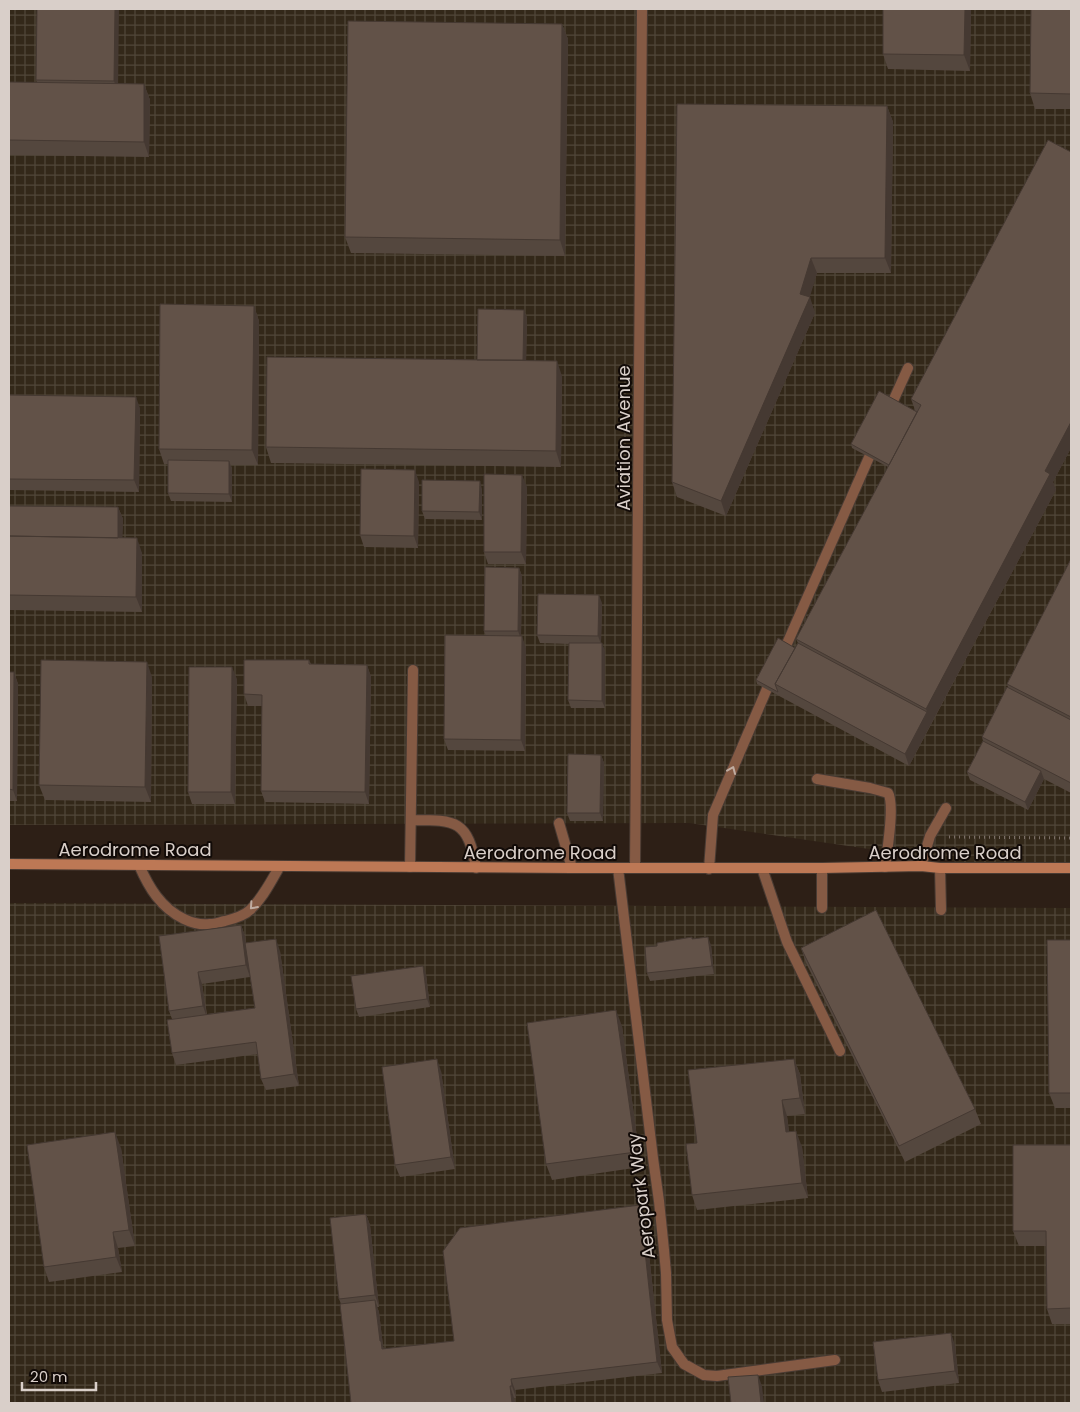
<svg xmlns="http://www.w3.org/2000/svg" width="1080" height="1412" viewBox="0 0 1080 1412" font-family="Poppins,sans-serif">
	<defs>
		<pattern id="industrial-grid" width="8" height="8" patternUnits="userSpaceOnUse" patternTransform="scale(1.25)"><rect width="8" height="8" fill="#332819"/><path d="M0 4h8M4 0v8" fill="none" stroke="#504639"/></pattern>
	</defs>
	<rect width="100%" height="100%" fill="#2d1f16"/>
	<path fill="url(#industrial-grid)" d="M9,9H1071V868H1000L689,823L9,825Z
		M9,903L1071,908V1403H9Z"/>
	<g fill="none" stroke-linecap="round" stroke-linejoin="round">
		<g stroke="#493b33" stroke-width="12">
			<path id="lane" d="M889,410L908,368
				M782,655L874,446
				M817,779L870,788L888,793C895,804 887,852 885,867
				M411,820C455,820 468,819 476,868
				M559,823L572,868
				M139,865C149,888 161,908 184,919C192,923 202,925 210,924C215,924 220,922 225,921C233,919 244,916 250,910C263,898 271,881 280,866
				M921,866L930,836L946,808
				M410,867L413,670
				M618,868L653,1158L659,1201L664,1250L666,1273L667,1320L672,1347L684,1364L704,1375L717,1376L835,1360
				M762,868L787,942L840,1051
				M822,868V908
				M940,868L941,910
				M709,869L713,815L772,677"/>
		</g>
		<g stroke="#493b33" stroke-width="12">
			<path id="street" d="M635,868L642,9"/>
		</g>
		<g stroke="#493b33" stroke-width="12">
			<path id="secondary" d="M9,864L572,868H822L921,866L940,868H1071"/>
		</g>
		<path stroke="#7c7068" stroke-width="3" stroke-dasharray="1 4" stroke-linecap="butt" d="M949,837L1071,838"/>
		<use href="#lane" stroke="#855a44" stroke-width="10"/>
		<use href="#street" stroke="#855a44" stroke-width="10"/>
		<use href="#secondary" stroke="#bd7855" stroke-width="10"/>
	</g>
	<path fill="#54473e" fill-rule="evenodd" d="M37,9L118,84H144L150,100L149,157L9,155V82L37,83L36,80Z
		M883,9H971L970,71L888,69L883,54Z
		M1071,9V109H1035L1030,93Z
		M562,24L568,39L565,256L351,253L345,237Z
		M887,106L893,122L891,273H817L809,297L815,313L726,516L677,497L672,482Z
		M1071,152V448L1053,482L1056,490L909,766L757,684L756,680L795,648L798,643L796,639L888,467L852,448L851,444L915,410L911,399Z
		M254,306L259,321L258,465H231L232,469V502L171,501L168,493V464H164L159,449Z
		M524,310L527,318L526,360L562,376L561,467L271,463L266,447L477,360Z
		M9,395L140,408L139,492L9,490Z
		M419,482L418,548L364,547L360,535Z
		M527,487L526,564H488L484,552Z
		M482,489V520L425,519L422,511Z
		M9,506L118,507L123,519L122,538L142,553V612L9,610Z
		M1071,559V793L1044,779L1028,810L970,780L967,772L983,741L982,737L1008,687L1007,684Z
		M519,568L522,576L521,636L526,648L525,751L448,750L444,739L486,636L484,631Z
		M602,603L601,643L605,651V708H571L568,700L569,644L540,643L537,635Z
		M309,660L311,664L367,665L371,677L369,804L265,802L261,791L262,706H248L244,694Z
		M9,672H14L18,684L17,801H9Z
		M152,677L151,802L45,800L39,785Z
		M237,679L235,804H192L188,792Z
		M601,755L604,763L603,821H570L567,813Z
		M241,925L245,936L246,943L280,951L299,1086L266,1090L261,1079L258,1054L176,1065L172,1053V1019L169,1011L159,936ZM250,977L255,1008L207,1014L202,984Z
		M692,939L711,945L714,974L650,981L647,973L657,946Z
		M1071,940V1108H1055L1049,1093Z
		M801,948L975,1109L981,1124L905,1162L806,963Z
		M426,974L430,1007L359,1017L356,1009Z
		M622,1026L641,1167L552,1180L546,1164Z
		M794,1059L800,1074L805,1114L787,1116L789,1132L802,1147L808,1198L697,1210L692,1195L697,1143Z
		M441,1071L455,1169L400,1177L395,1165Z
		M1071,1145V1324H1052L1047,1309L1046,1246H1019L1013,1231Z
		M121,1148L135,1246L118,1248L122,1272L49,1282L44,1267Z
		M366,1214L370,1225L379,1307H377L379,1312L383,1346L384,1349L454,1341L645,1217L662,1373L515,1390L516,1398H514L515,1403H351L341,1304L339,1299Z
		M955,1345L959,1383L882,1392L878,1380Z"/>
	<path fill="#453932" d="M115,9H119L118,93L114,81Z
		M965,9H971L970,71L964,55Z
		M562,24L568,39L565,256L560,240Z
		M144,84L150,100L149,157L144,142Z
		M887,106L893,122L891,273L885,258Z
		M811,258L817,273L809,300L810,297L815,313L726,516L721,501L800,294Z
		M254,306L259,321L258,465L252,450Z
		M524,310L527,318L526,370L523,362Z
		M557,361L562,376L561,467L556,451Z
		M136,397L140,408L139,492L134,480Z
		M1071,422V448L1053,482L1056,490L931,724L926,709L1045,471Z
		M229,461L232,469V502L229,494Z
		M415,470L419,482L418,548L414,536Z
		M522,475L527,487L526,564L521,552Z
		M480,481L482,489V520L479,512Z
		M118,507L123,519L122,553L118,541Z
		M137,538L142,553V612L136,597Z
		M519,568L522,576L521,639L518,631Z
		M599,595L602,603L601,644L598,636Z
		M522,636L526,648L525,751L521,740Z
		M602,643L605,651V708L602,701Z
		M147,662L152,677L151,802L145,787Z
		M367,665L371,677L369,804L365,792Z
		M232,667L237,679L235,804L231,792Z
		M14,672L18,684L17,801L13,790Z
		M927,712L931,724L909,766L905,754Z
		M601,755L604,763L603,821L600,813Z
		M1041,771L1044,779L1028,810L1025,802Z
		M241,925L245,936L250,977L246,965Z
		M708,937L711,945L714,974L712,966Z
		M276,939L280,951L299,1086L294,1074Z
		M423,966L426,974L430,1007L427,999Z
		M198,972L202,984L207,1018L203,1006Z
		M616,1010L622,1026L641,1167L636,1152Z
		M437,1059L441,1071L455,1169L451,1157Z
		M794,1059L800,1074L805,1114L800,1098Z
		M782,1100L787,1116L791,1148L786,1132Z
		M796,1131L802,1147L808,1198L802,1183Z
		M115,1132L121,1148L135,1246L129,1230Z
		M640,1205L645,1217L662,1373L657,1362Z
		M366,1214L370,1225L379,1307L375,1295Z
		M113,1232L118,1248L122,1272L116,1257Z
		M375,1300L379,1312L383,1346L386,1353L387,1361L380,1341Z
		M951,1333L955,1345L959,1383L955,1371Z
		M758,1375L762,1386L764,1403H761Z
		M511,1379L515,1390L516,1398L512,1386Z
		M510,1386L514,1398L515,1403H512Z"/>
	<path fill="#625248" stroke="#453932" d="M37,9H115L114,81L36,80Z
		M883,9H965L964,55L883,54Z
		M1031,9H1071V94L1030,93Z
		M348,21L562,24L560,240L345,237Z
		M9,82L144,84V142L9,140Z
		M677,104L887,106L885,258H811L800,294L810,297L721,501L672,482Z
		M1048,140L1071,152V422L1045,471L1050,474L926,709L796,639L921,405L911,399Z
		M160,304L254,306L252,450L159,449Z
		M478,309L524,310L523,360H477Z
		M267,357L557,361L556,451L266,447Z
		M879,391L917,412L889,465L851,444Z
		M9,395L136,397L134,480L9,479Z
		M168,460L229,461V494L168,493Z
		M361,469L415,470L414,536L360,535Z
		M484,474L522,475L521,552H484Z
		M422,480L480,481L479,512L422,511Z
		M9,506L118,507V538L9,536Z
		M9,536L137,538L136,597L9,595Z
		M1071,559V717L1007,684Z
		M485,567L519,568L518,631H484Z
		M538,594L599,595L598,636L537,635Z
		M445,635L522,636L521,740L444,739Z
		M778,638L795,648L775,684L778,692L756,680Z
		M569,643H602V701L568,700Z
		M798,643L927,712L905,754L775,684Z
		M41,660L147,662L145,787L39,785Z
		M244,660H309V664L367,665L365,792L261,791L262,695L244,694Z
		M189,667H232L231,792H188Z
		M9,672H14L13,790L9,789Z
		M1007,687L1071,720V783L982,737Z
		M983,741L1041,771L1025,802L967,772Z
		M568,754L601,755L600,813H567Z
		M876,910L975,1109L899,1146L801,948Z
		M241,925L246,965L198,972L203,1006L169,1011L159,936Z
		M692,937V939L708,937L712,966L647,973L645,947L657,946V943Z
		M276,939L294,1074L261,1079L256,1042L172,1053L167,1020L255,1008L245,943Z
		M1047,940H1071V1093H1049Z
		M423,966L427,999L356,1009L351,976Z
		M616,1010L636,1152L546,1164L527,1023Z
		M437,1059L451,1157L395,1165L382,1067Z
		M794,1059L800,1098L782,1100L786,1132L796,1131L802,1183L692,1195L686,1144L697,1143L688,1070Z
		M115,1132L129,1230L113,1232L116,1257L44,1267L27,1145Z
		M1013,1145H1071V1308L1047,1309L1046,1231H1013Z
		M640,1205L657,1362L511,1379L512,1386H510L512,1403H351L340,1304L375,1300L380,1341H381L382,1349L454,1341L443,1251L460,1228Z
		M366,1214L375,1295L339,1299L330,1218Z
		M951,1333L955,1371L878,1380L873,1342Z
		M758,1375L761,1403H731L728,1377Z"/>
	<defs><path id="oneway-chevron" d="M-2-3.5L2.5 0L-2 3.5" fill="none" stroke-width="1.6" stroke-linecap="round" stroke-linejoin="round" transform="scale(1.25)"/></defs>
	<g stroke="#c0aca1">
		<use href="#oneway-chevron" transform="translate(732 770) rotate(-67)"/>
		<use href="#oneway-chevron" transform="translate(253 906) rotate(132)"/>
	</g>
	<g text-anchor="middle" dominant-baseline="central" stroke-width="4" stroke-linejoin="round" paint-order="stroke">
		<g font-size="18" fill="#d9cfc9" stroke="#110a07">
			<text transform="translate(623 438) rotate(-90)">Aviation Avenue</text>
			<text x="135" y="849">Aerodrome Road</text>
			<text x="540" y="852">Aerodrome Road</text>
			<text x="945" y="852">Aerodrome Road</text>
			<text transform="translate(641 1196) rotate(-97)">Aeropark Way</text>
		</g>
	</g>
	<rect width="1080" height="1412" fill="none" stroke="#d9cfc9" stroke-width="20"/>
	<path d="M22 1382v8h74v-8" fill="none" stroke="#d9cfc9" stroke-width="2.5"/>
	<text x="30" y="1382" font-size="15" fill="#d9cfc9" stroke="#110a07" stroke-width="4" paint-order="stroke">20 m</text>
</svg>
